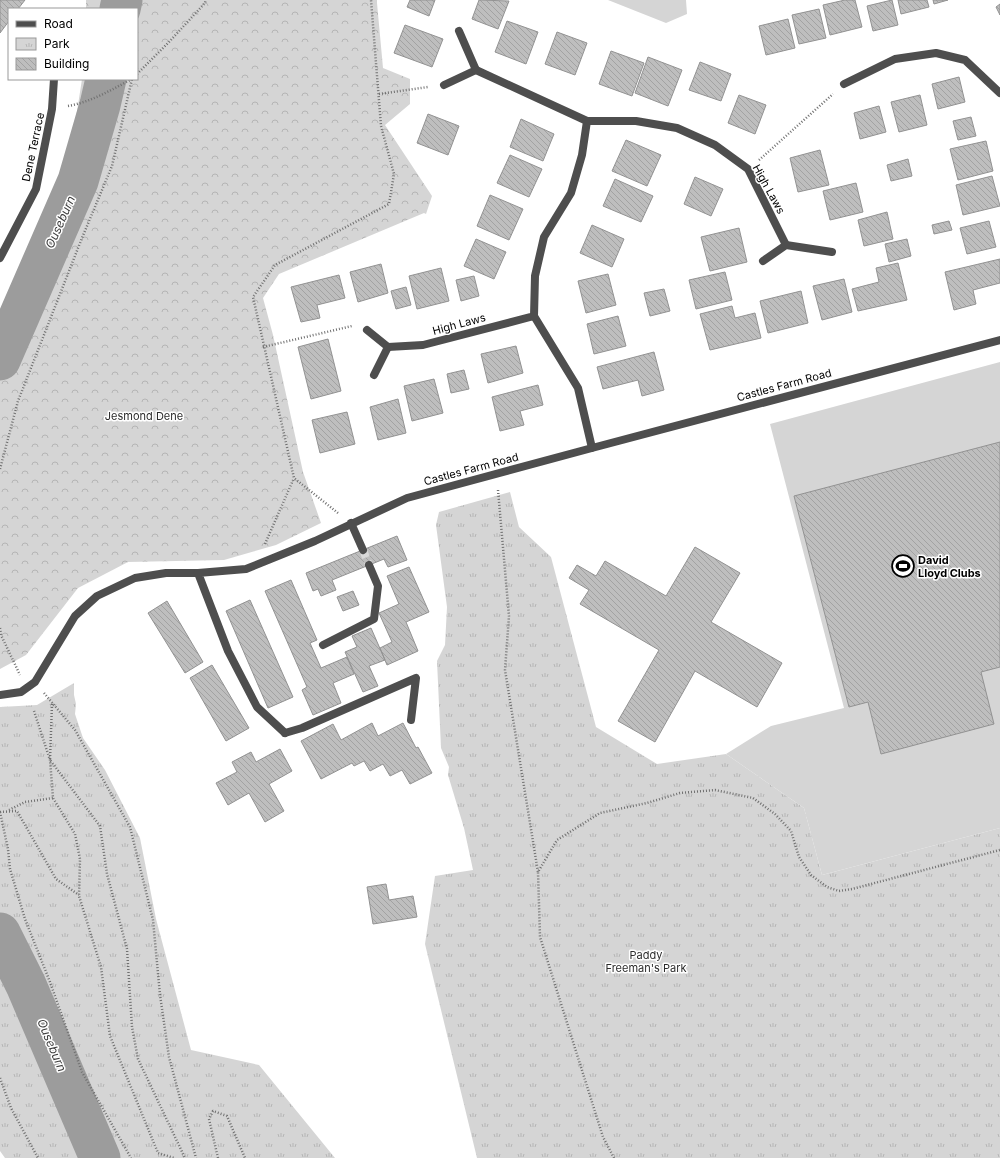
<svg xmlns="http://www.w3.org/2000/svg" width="1000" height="1158" viewBox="0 0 1000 1158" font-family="Inter,sans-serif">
	<defs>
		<pattern id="forest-crowns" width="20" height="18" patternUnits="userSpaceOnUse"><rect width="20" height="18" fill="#d5d5d5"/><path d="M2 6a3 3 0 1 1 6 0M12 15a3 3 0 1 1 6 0" fill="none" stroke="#b5b5b5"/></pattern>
		<pattern id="park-tufts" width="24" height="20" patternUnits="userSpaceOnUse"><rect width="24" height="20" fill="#d5d5d5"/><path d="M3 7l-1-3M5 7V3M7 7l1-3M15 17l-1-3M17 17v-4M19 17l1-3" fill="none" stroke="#b5b5b5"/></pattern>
		<pattern id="building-back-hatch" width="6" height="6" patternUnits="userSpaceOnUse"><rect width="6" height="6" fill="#bebebe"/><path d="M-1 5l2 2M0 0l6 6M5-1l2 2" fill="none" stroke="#a2a2a2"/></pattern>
	</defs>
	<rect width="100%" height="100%" fill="#fff"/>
	<path fill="#d5d5d5" d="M608,0H686L687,14L666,23Z
		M1000,362V828L822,875L804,808L726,754L771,726L844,708L770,424Z"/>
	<path fill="url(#forest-crowns)" d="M86,0H377V3L383,68L410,79V104L385,125L432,196L426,214L424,213L279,274L263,298L273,335L303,472L321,523L276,545L224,560L128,562L78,588L26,655L0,669V330L19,290L68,170L82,79H137V9H86Z"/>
	<path fill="url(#park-tufts)" d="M510,492L519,527L551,557L596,727L657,764L726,754L804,808L822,875L1000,828V1158H477L425,944L435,876L473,870L464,828L448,775L449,767L441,748L437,661L445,645L447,607L436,525L439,512Z
		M74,683V695L76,704L75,714L83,738L105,770L140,838L156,919L191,1050L259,1065L335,1158H5L0,1151V707L37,705Z"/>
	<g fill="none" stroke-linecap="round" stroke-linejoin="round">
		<path stroke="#9c9c9c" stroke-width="41" d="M120,9L122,0
			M0,360L78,181L100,105L106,79
			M0,933L26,985L100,1158"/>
	</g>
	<path fill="url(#building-back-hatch)" stroke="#929292" d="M0,0H25L18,9H9V21L0,33Z
		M410,0H435L429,16L407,7Z
		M479,0L509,1L498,29L472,19Z
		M845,0H855L862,27L830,35L823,5Z
		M892,0L898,25L873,31L867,6Z
		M898,0H927L929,7L901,14Z
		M933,0H948L934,4Z
		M1000,4V15L996,7Z
		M819,9L826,38L799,44L792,15Z
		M788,19L795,48L766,55L759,26Z
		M507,21L538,32L526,64L495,52Z
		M405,25L443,39L432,67L394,53Z
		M557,32L587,43L575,75L545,64Z
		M611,51L644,63L632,96L599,84Z
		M648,57L682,70L668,106L635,93Z
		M700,62L731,74L721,101L689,90Z
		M959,77L965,102L938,109L932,84Z
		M739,95L766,105L755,134L728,123Z
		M920,95L927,125L899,132L891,102Z
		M879,106L886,132L860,139L854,113Z
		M428,114L459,126L448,155L417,143Z
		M971,117L976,136L958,140L953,121Z
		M521,119L554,134L543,161L510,147Z
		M626,140L661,155L647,186L612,171Z
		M986,141L993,171L958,180L950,149Z
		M820,150L829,185L798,192L790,158Z
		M510,155L542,169L529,197L497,183Z
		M908,159L912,176L891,181L887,165Z
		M992,176L1000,206L963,215L956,185Z
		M695,177L723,189L711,216L684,204Z
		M615,179L653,196L641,222L603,206Z
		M856,183L863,212L830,220L823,191Z
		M490,195L523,209L509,240L477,226Z
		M887,212L893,239L864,246L858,220Z
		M949,221L952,230L934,234L932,225Z
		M989,221L996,247L967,254L960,228Z
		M592,225L624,239L612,267L580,253Z
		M739,228L747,262L710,271L701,237Z
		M476,239L506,252L494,279L464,266Z
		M907,239L911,256L889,262L885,244Z
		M1000,259V283L973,290L976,304L954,310L945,272Z
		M898,263L907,300L858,311L852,289L879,282L876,268Z
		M381,264L388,293L358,302L350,272Z
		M441,268L449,301L417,309L409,276Z
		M725,272L732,300L696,309L689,280Z
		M608,274L616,305L586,313L578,281Z
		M339,275L345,298L317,305L320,318L301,322L291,287Z
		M474,276L479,296L461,301L456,280Z
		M844,279L852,312L822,320L813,286Z
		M406,287L411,305L396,309L391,291Z
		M664,289L670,311L650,316L644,293Z
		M801,291L808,323L768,333L760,301Z
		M732,306L735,318L755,313L761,338L710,350L700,314Z
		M618,316L626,346L594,354L587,324Z
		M328,339L341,391L311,399L298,347Z
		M516,346L523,373L488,383L481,354Z
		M654,352L664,390L642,396L638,380L603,389L597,367Z
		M464,370L469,389L451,393L447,374Z
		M434,379L443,413L412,421L404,386Z
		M538,385L543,405L520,411L524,425L500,431L492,397Z
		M398,399L406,433L378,440L370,407Z
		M347,412L355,444L320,453L312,420Z
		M1000,442V667L981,672L994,724L881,754L868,702L849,707L794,496Z
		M397,536L407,560L388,567L384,559L332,580L336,590L321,596L318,589L313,591L306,573Z
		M695,547L740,573L711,622L782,663L757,707L695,671L655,742L618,721L659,650L580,604L589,590L569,578L577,565L596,576L605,561L666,596Z
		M409,567L429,612L406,622L418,651L387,665L380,648L392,642L379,613L399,604L387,576Z
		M291,580L317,640L310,643L321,668L347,657L354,674L333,683L341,703L313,715L302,690L307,687L265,591Z
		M353,591L359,605L343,611L337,597Z
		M250,600L293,697L268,708L226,611Z
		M167,601L203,662L185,673L148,613Z
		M371,628L385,660L369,666L378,686L363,692L345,652L357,647L352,636Z
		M212,665L249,728L226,741L190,678Z
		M372,723L378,736L403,723L416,748L418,747L432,773L410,784L402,770L390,776L383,764L370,771L364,761L354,766L352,763L321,779L301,741L333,724L341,740Z
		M280,749L292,771L269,784L284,811L265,822L249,793L228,805L216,783L237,772L232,762L251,752L256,762Z
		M386,884L389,900L413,896L417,917L373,924L367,887Z"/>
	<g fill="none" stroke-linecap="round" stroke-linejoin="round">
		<path stroke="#d9d9d9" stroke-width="8" stroke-dasharray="8 4" stroke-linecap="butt" d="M363,550L369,565"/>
		<path stroke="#707070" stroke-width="2.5" stroke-dasharray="1 2" stroke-linecap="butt" d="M137,74L169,42L205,3L206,0
			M379,94L428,87
			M68,106C91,102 111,90 132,79
			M759,160L833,94
			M263,347L352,326
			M0,469L18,401L82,238L112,166L132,79
			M498,490L509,616L505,670L538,872
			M338,513L294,478L253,297L275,265L389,204L394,174L381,126L371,0
			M265,544L294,478
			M0,628L1,635L20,675
			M44,693L75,730L130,827L153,920L160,995L169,1057L196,1158
			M52,704L50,760L100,826L107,874L127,949L132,1027L138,1059L185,1158
			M34,711L50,760L53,798L75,834L80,859L79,896L101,967L110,1036L158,1153L174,1158
			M9,810L25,802L53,798
			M0,812L8,849L10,869L25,919L50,982L82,1072L131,1158
			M0,812L17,811L56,879L79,895
			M0,1078L11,1108L38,1158
			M218,1158L209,1119L213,1111L227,1116L245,1158
			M614,1158L603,1137L540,937L538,872L557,840L600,813L647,803L680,793L715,790L753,798L775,814L791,831L799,857L811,875L827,887L839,891L852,889L1000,850"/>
		<path stroke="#4e4e4e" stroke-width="8" d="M444,85L476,70L459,31
			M763,261L786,245L832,252
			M367,330L388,347L374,375
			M285,733L302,728L416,678L411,720"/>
		<path stroke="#4e4e4e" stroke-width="8" d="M0,695L21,692L35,682L75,616L97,596L135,578L166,573H198"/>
		<path stroke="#4e4e4e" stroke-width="8" d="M476,70L587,121
			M844,84L895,59L936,53L965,60L1000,93
			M0,258L36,189L52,109L54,79
			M388,347L423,345L534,316
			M592,448L578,388L534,316L535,276L544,237L571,193L582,155L587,121H636L677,128L715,145L748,169L786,245
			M351,523L363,550
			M323,645L374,619L378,586L369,565
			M285,733L257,707L228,651L198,573L246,569L315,541L407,498L592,448L1000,340"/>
	</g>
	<defs>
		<g id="stadium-ring" transform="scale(1.15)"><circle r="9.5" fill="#fff" stroke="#000" stroke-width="1.5"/><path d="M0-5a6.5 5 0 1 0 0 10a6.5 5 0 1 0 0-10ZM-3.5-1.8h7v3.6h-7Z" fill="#000"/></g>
	</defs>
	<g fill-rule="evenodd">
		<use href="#stadium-ring" x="903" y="566"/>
	</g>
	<g text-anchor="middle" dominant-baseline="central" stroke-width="3" stroke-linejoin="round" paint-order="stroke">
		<g font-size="11" fill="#000" stroke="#fff">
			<text transform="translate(33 147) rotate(-78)">Dene Terrace</text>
			<text transform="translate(769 189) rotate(61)">High Laws</text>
			<text transform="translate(459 324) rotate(-15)">High Laws</text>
			<text transform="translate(784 385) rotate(-15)">Castles Farm Road</text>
			<text transform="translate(471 469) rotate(-15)">Castles Farm Road</text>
		</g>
		<g font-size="11" fill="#2c2c2c" stroke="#fff">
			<text x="144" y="416">Jesmond Dene</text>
			<text x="646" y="955">Paddy<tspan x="646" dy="13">Freeman's Park</tspan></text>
		</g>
		<g font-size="11" font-weight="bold" fill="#000" stroke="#fff" text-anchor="start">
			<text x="918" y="560">David<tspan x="918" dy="13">Lloyd Clubs</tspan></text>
		</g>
		<g font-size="12" font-style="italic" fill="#3d3d3d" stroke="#fff">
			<text transform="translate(60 222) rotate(-66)">Ouseburn</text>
			<text transform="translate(52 1045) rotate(67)">Ouseburn</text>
		</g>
	</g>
	<rect x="8" y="8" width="130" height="72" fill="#ffffff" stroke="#999999"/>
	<rect x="16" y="21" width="20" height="6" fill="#4e4e4e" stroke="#999999"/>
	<text x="44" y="28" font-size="12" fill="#000000">Road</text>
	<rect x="16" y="38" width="20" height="12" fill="url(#park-tufts)" stroke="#999999"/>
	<text x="44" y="48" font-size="12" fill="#000000">Park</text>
	<rect x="16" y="58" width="20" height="12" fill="url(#building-back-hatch)" stroke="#999999"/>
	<text x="44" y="68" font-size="12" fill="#000000">Building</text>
</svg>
